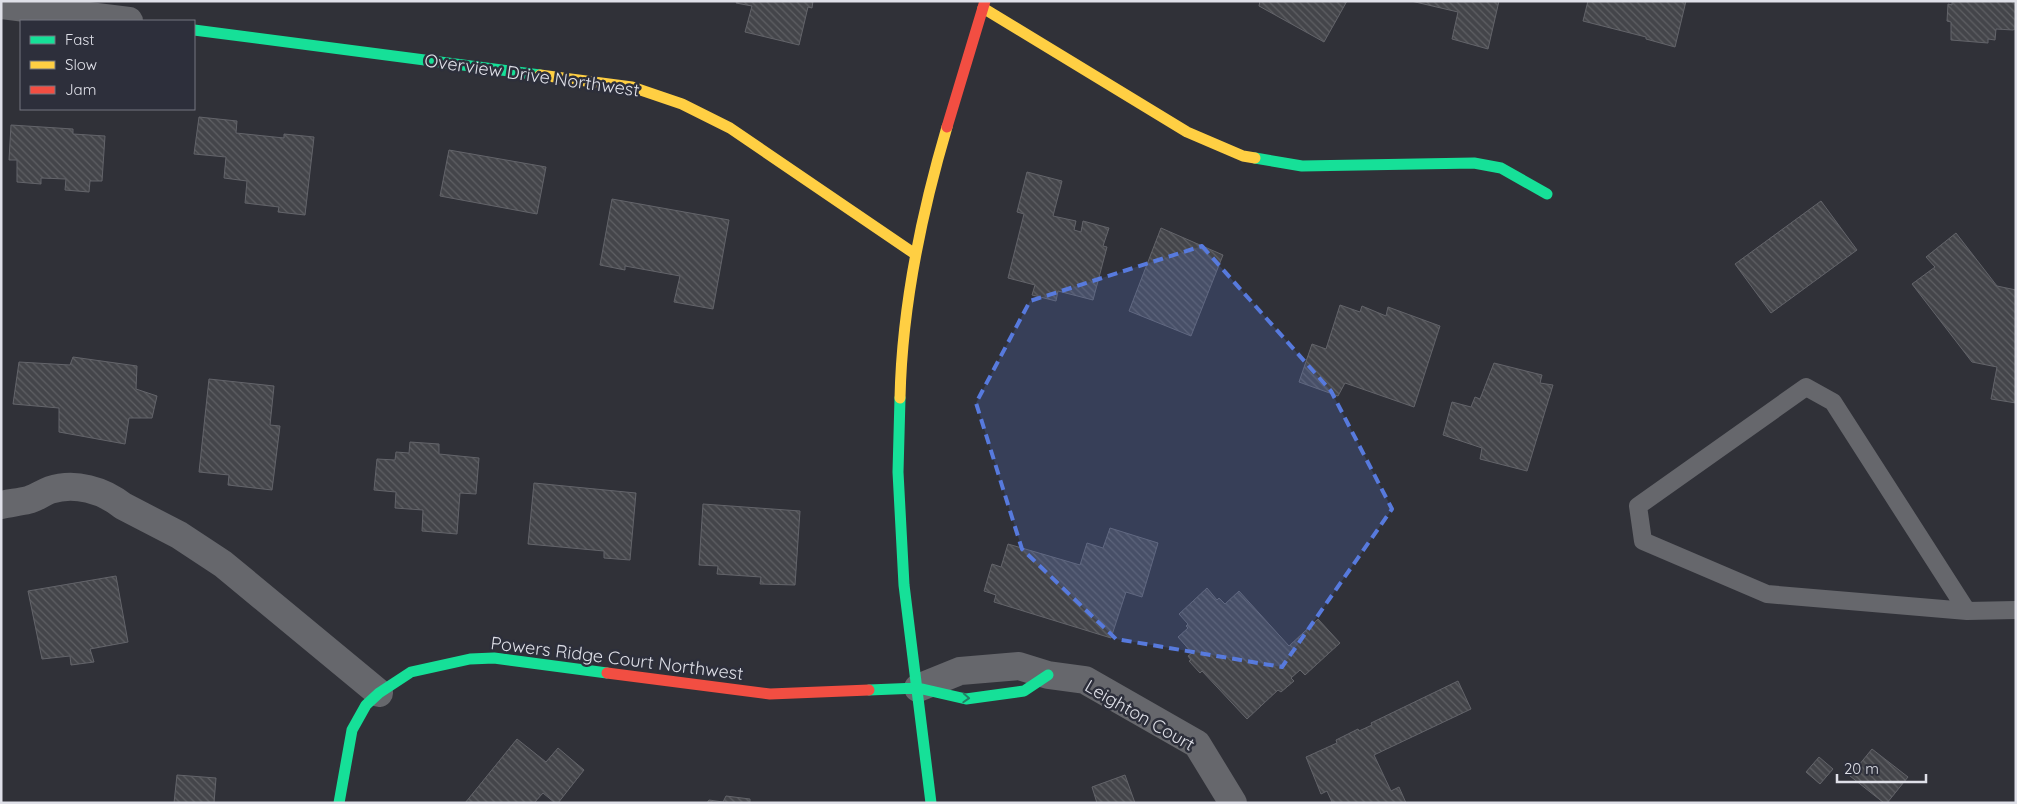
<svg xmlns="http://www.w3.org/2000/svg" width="2017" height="804" viewBox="0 0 2017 804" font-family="Quicksand,sans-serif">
	<defs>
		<pattern id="building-back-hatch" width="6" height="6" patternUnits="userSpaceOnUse" patternTransform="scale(1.25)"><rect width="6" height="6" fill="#44454a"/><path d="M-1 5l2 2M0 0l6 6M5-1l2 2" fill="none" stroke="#5f6064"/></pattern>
	</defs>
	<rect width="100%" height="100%" fill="#303138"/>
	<path fill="url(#building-back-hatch)" stroke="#63646a" d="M737,1H813L812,8L808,7L799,45L745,32L752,6L736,3Z
		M1260,1H1347L1324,42L1259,6Z
		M1411,1H1499L1488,49L1452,39L1458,12Z
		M1588,1H1686L1675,47L1646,39V37L1583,21Z
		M1952,1H2016L2015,29L2013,30L1996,29L1995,40L1988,39V43L1951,40V22L1947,21L1948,4L1952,5Z
		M199,117L237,121L236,133L284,138V134L314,137L305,215L278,212L279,207L245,203L247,181L224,178L226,157L194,154Z
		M11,125L73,129V134L105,136L102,181H90L89,192L65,190L66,179L41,178V184L17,182V160H9Z
		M449,150L546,167L537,214L440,196Z
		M1027,172L1062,181L1053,216L1076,221L1074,230L1081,232L1083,221L1109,228L1103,246L1107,247L1093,300L1058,291L1056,301L1032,295L1035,285L1008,278L1024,214L1017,212Z
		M612,199L729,220L713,309L674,302L680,276L625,266V270L600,265Z
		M1821,201L1857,250L1771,313L1735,264Z
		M1161,228L1223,255L1191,336L1129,311Z
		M1956,233L1997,286L2016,290V403L1991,399L1997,367L1972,362L1912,284L1935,267L1926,257Z
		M1340,305L1360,312L1362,306L1386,316L1388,307L1440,326L1414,407L1345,383L1338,396L1299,382L1312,344L1326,349Z
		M73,357L137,366L136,389L157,396L152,418H129L125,444L59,432V408L13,404L19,362L70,365Z
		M1494,363L1542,375L1540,383L1553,385L1527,471L1480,459L1482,448L1443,435L1452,402L1471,407L1475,397L1480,399Z
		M209,379L274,386L270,425L280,426L272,490L228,485L229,475L199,472Z
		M410,442L439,444V454L479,458L476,494L460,493L457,534L422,531L423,510L395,508L396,492L374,490L377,459L395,460L396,452L409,453Z
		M534,483L636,493L630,560L604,558V551L528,544Z
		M703,504L800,511L795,585L760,584L761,577L717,574L718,566L699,565Z
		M1110,528L1158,543L1142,597L1126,592L1111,638L994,602L996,595L984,591L992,564L1001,567L1008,544L1080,565L1087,543L1103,548Z
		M116,576L128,642L90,649L94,662L71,665L70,656L42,659L28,591Z
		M1207,588L1217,600L1219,598L1225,604L1239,591L1289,646L1318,619L1340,643L1305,675L1300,670L1291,678L1294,681L1281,692L1278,690L1247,719L1202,671L1200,673L1189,661L1191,660L1188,656L1192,653L1178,637L1188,628L1186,626L1188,624L1179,614Z
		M1458,681L1471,709L1374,755L1391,791L1399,787L1406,803H1331L1332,802L1327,791L1321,794L1306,757L1337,743L1336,740L1358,729L1359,731L1372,725L1371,723Z
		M517,739L546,762L558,748L584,770L558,803H555L543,793L534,803H465Z
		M1872,749L1908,777L1887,803H1884L1850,776Z
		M1819,757L1833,769L1820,784L1806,772Z
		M177,775L216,778L214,803H174Z
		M1125,775L1135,803H1097L1092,787Z
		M726,796L750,799V803H707L709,800L723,802Z"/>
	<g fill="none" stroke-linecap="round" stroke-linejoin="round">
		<path stroke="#66676c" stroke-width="18" d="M1967,611L1833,402L1806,387L1638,506L1643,541L1767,594L1967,611L2016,610"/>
		<path stroke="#66676c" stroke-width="28" d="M1,5L129,21
			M1,505C10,503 20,502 28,500C36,498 42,493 50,490C75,482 103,490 123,506L179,535L223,564L379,693
			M918,688L960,671L1019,666L1048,675L1085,680L1197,744L1233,803"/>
		<path stroke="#16e098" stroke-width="11" d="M194,30L540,75
			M1255,158L1302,166L1474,163L1501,168L1547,194
			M900,398L898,472L904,585L931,803
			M869,690L918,688L966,699L1024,691L1048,675
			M339,803L352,730L366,705L379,693L411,672L470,659L494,658L607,673"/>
		<path stroke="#ffcf43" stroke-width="11" d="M983,8L1187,132L1243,156L1255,158
			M540,75L632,87L682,104L730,128L915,254
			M900,398C902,306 921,215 947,127"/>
		<path stroke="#f24e42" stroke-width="11" d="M947,127L985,1
			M607,673L770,694L869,690"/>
	</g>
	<defs><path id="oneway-chevron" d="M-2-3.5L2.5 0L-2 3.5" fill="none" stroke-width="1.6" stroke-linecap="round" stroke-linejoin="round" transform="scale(1.25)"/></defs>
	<use stroke="#237f65" href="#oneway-chevron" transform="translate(966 698) rotate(3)"/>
	<path fill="#577add" fill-opacity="0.2" stroke="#577add" stroke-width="4" stroke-dasharray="10 6" stroke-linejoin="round" d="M1202,246L1331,391L1392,509L1282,667L1116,639L1022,549L976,403L1030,301Z"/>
	<g text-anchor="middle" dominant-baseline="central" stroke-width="5" stroke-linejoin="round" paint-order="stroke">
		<g font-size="18" fill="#dfe0e8" stroke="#2d2f3b">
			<text transform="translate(532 75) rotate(8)">Overview Drive Northwest</text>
			<text transform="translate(617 658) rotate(7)">Powers Ridge Court Northwest</text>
			<text transform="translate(1140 715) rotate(30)">Leighton Court</text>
		</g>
	</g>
	<rect width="2017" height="804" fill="none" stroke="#dfe0e8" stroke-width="5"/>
	<rect x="20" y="20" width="175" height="90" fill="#2d2f3b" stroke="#747680"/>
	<rect x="30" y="36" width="25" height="8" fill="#16e098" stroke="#747680"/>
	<text x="65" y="45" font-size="15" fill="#dfe0e8">Fast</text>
	<rect x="30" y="61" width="25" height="8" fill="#ffcf43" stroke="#747680"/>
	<text x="65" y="70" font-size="15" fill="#dfe0e8">Slow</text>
	<rect x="30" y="86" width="25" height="8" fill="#f24e42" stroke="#747680"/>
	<text x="65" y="95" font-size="15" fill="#dfe0e8">Jam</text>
	<path d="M1837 774v8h89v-8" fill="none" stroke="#dfe0e8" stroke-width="2.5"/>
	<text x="1844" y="774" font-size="15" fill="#dfe0e8" stroke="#2d2f3b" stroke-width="4" paint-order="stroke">20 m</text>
</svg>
